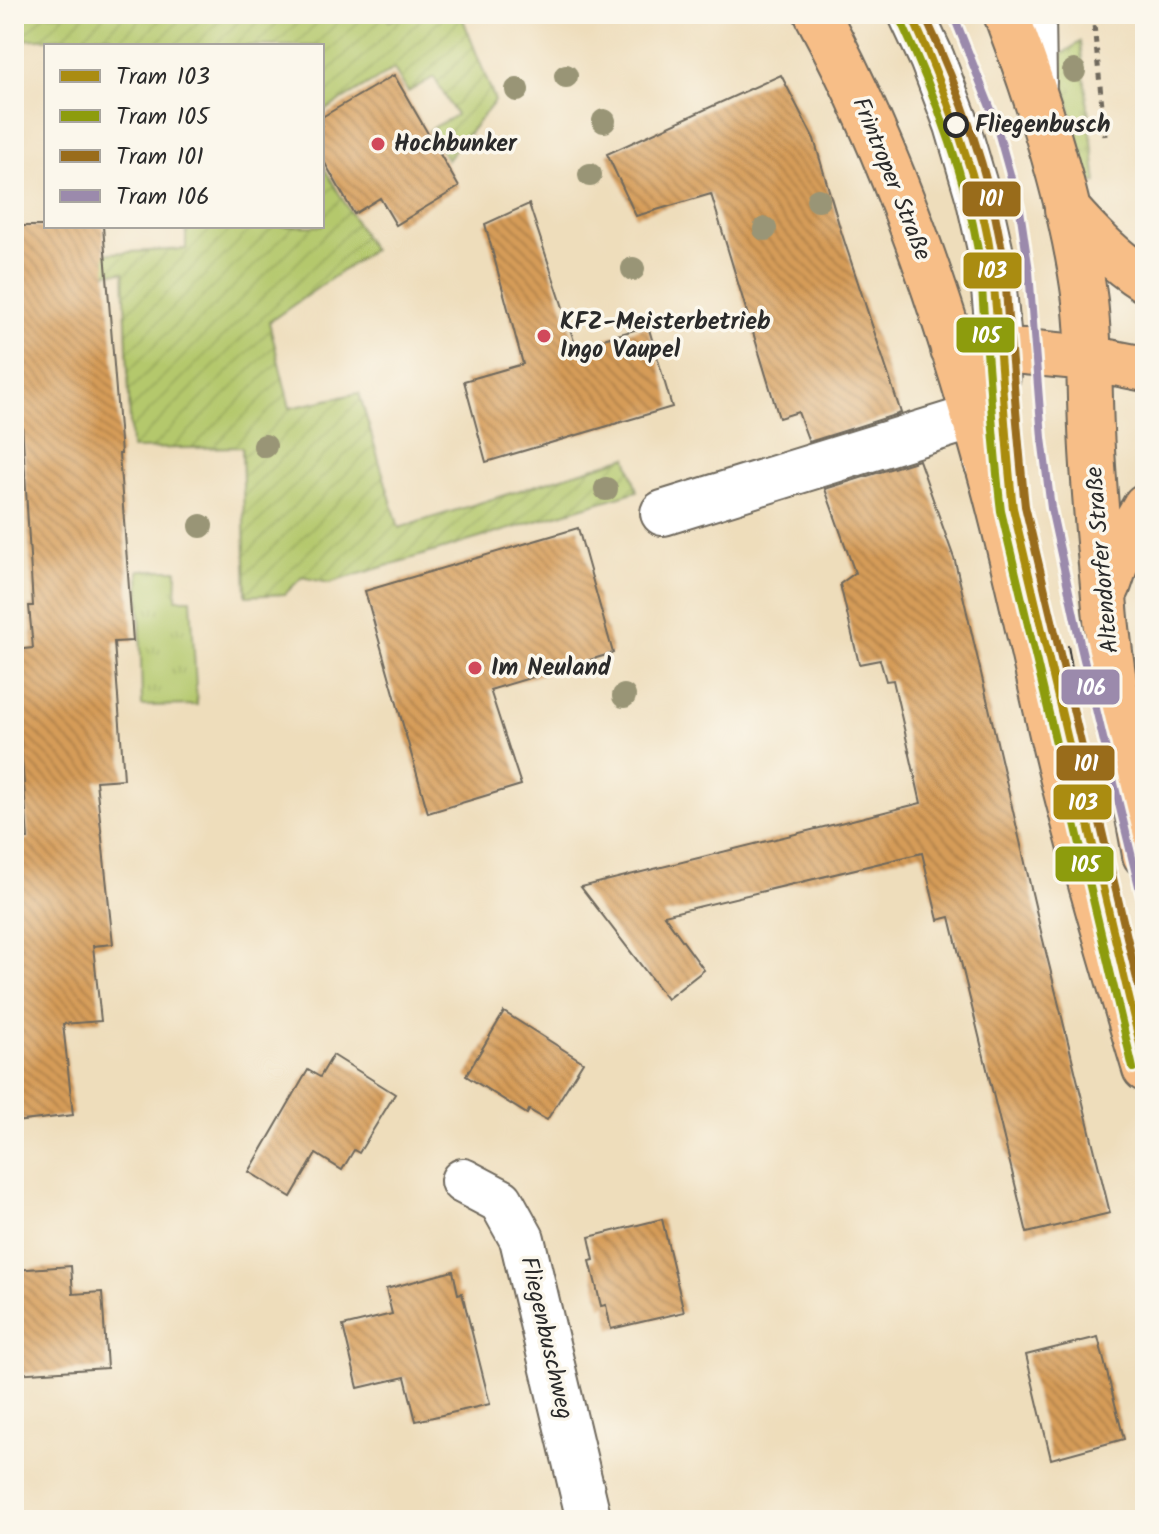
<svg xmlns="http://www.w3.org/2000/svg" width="1159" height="1534" viewBox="0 0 1159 1534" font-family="Kalam,sans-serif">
	<defs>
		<pattern id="grass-tufts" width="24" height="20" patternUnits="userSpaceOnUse" patternTransform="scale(2)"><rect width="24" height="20" fill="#b4c86c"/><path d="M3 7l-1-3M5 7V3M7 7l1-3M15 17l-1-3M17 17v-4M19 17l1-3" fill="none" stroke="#9bac5e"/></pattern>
		<pattern id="garden-furrows" width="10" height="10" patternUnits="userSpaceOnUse" patternTransform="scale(2)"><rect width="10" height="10" fill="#b4c86c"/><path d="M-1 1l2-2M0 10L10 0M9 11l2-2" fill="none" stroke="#9bac5e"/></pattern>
		<pattern id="building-back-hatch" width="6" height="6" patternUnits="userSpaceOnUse" patternTransform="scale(2)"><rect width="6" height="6" fill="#d69c58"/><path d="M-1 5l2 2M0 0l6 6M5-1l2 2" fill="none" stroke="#ae7f49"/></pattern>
	</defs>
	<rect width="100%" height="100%" fill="#fbf7ec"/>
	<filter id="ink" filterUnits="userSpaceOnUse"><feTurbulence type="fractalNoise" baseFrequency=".0125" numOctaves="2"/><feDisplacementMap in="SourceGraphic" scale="16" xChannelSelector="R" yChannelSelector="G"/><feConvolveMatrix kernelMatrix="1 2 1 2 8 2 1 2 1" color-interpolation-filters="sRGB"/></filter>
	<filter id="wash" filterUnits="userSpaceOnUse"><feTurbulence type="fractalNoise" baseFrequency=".006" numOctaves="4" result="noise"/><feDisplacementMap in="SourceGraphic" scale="32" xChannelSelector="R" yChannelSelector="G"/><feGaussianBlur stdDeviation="1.8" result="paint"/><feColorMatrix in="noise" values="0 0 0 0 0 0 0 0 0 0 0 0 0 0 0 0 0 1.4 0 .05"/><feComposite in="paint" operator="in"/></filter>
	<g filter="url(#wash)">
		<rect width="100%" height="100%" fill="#edb"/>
		<path fill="url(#grass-tufts)" stroke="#707a4c" stroke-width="2" d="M1080,42L1097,183C1089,182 1087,176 1085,169L1062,75V54Z
			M139,570H177L176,599H191L197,705L142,706Z"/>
		<path fill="url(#garden-furrows)" stroke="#707a4c" stroke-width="2" d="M24,14H386L389,21L405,14H461L495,101L447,160L429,130L456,115L434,77L408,92L394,69L322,112V46H111L110,36L14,40V16Z
			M322,164L372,250L269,322L290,408L359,393L399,528L627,457L637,491L329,583L302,577L285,594L246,596L242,447L131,449L124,272L78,274L75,255L186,249V226H322Z"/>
		<g id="blocks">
			<path fill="url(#building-back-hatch)" d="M394,75L459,187L396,225L380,198L354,214L322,158V117Z
				M781,75L814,139L840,228L901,413L809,442L798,412L779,418L711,194L636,216L607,154Z
				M529,204L576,347L648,326L672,407L486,462L464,381L523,364L485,224Z
				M14,226H103L121,454H119L133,641L114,642L124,779L96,781L113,944L93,946L101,1021L63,1024L73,1115L14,1122V840L28,839L14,650L33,648L29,606H33L19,374Z
				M919,460L955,561L1042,936L1110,1213L1027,1233L950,917L938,920L922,853L664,915L704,970L667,999L581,887L921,803L893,680L886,681L880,660L859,664L840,584L855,573L825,489Z
				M578,528L613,653L490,690L521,785L428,813L365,591Z
				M504,1012L583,1062L547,1120L529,1110L527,1114L466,1076Z
				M333,1055L395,1094L359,1153L354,1150L342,1170L316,1154L291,1197L249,1172L308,1070L320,1077Z
				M662,1219L684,1312L611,1329L606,1305L601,1306L596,1285L590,1261L594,1260L589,1237Z
				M71,1266L73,1294L102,1292L107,1368L14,1374V1270Z
				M453,1271L458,1294L462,1293L490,1404L416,1421L405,1377L358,1388L343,1326L392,1314L386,1289Z
				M1098,1337L1124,1439L1051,1459L1026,1355Z"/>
		</g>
	</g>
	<g filter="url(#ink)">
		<use href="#blocks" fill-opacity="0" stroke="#6f695d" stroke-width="2"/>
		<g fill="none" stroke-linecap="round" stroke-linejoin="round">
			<g stroke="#6f695d" stroke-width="48">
				<path id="minor" d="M911,14L932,59L957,125L978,196L990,249L1000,352L994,415L986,462
					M1033,14L1034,83
					M663,513L973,417
					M463,1181L501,1201L522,1239L589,1520"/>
			</g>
			<g stroke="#6f695d" stroke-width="48">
				<path id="major" d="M817,14C896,160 947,318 991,477C1018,575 1037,674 1061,772C1086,871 1115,970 1145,1069
					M1006,14C1040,104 1073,205 1085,301C1090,343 1089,385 1091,428C1093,484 1099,541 1104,597C1111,684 1130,770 1145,855
					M1067,209C1091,236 1115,261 1145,280
					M953,350L1024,352L1089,358L1145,369
					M1108,587L1122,546L1145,506"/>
			</g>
			<path stroke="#6f695d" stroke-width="5" stroke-dasharray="6 6" stroke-linecap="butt" d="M1093,14L1105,136"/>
			<use href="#minor" stroke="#fff" stroke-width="44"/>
			<use href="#major" stroke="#f7be87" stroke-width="44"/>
			<path stroke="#2b2b2b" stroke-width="2" d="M1068,646C1084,731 1090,817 1106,902"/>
			<g stroke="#fbf7ec" stroke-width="14">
				<path id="tram-1" d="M911,14C935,66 955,119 972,174C979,199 987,226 990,252C1001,337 1003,423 1013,508L1145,1065"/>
			</g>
			<g stroke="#fbf7ec" stroke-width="14">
				<path id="tram-2" d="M900,19C934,92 964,170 978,250C982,271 982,294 984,316C990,381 993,446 1001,511L1133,1068"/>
			</g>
			<g stroke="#fbf7ec" stroke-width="14">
				<path id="tram-3" d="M924,14C958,87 987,165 1001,245C1006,268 1006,294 1008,318C1014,380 1018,443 1025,506L1145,1013"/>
			</g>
			<g stroke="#fbf7ec" stroke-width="14">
				<path id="tram-4" d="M953,14L994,117L1020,210L1029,271L1042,438L1051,508L1080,643L1145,911"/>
			</g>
			<use href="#tram-1" stroke="#aa8c11" stroke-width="8"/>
			<use href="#tram-2" stroke="#8d9c0d" stroke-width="8"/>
			<use href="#tram-3" stroke="#996c1b" stroke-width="8"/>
			<use href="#tram-4" stroke="#9b8aac" stroke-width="8"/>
		</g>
		<g fill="#999576">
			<circle cx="1074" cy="71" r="12"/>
			<circle cx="566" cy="76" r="12"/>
			<circle cx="517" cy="90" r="12"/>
			<circle cx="604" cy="121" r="12"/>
			<circle cx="590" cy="175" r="12"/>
			<circle cx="818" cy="200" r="12"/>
			<circle cx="765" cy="229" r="12"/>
			<circle cx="633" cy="269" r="12"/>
			<circle cx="265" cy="446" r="12"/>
			<circle cx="606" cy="489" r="12"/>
			<circle cx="201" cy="526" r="12"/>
			<circle cx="624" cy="696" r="12"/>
		</g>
	</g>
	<circle fill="#fbf7ec" stroke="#2b2b2b" stroke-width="4" cx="956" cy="125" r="11"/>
	<g fill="#d1495b" stroke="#fbf7ec" stroke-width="3">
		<circle cx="378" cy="144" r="8"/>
		<circle cx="544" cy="336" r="8"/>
		<circle cx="475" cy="668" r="8"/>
	</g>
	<g text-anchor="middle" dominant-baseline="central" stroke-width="7" stroke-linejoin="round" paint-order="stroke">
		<g font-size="24" font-weight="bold" fill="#2b2b2b" stroke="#fbf7ec" text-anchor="start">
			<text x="975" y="125">Fliegenbusch</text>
		</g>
		<g font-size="24" font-weight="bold" fill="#2b2b2b" stroke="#fbf7ec" text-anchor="start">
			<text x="394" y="144">Hochbunker</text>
			<text x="560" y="322">KFZ-Meisterbetrieb<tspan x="560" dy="28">Ingo Vaupel</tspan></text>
			<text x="491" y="668">Im Neuland</text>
		</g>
		<g font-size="24" fill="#2b2b2b" stroke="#fbf7ec">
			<text transform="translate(891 179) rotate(68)">Frintroper Straße</text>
			<text transform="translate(1103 560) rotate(-95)">Altendorfer Straße</text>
			<text transform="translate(546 1338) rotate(77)">Fliegenbuschweg</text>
		</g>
	</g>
	<g stroke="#fbf7ec" stroke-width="3">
		<rect x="961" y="180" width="61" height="38" rx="8" fill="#996c1b"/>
		<rect x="962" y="251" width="61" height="39" rx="8" fill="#aa8c11"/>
		<rect x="955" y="316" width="61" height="38" rx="8" fill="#8d9c0d"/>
		<rect x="1060" y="668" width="61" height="38" rx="8" fill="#9b8aac"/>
		<rect x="1055" y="744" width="61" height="38" rx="8" fill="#996c1b"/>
		<rect x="1052" y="783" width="61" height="38" rx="8" fill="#aa8c11"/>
		<rect x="1054" y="845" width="61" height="38" rx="8" fill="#8d9c0d"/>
	</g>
	<g font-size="22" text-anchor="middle" font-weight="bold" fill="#fff">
		<text x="991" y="206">101</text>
		<text x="992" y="278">103</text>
		<text x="986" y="343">105</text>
		<text x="1091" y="695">106</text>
		<text x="1086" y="771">101</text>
		<text x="1083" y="810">103</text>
		<text x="1085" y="872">105</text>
	</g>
	<rect width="1159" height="1534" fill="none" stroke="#fbf7ec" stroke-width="48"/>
	<rect x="44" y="44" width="280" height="184" fill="#fbf7ec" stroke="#a8a59f" stroke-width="2"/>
	<rect x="60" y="70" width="40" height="12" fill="#aa8c11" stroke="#a8a59f" stroke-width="2"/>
	<text x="116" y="84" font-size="24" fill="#2b2b2b">Tram 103</text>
	<rect x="60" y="110" width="40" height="12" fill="#8d9c0d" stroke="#a8a59f" stroke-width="2"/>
	<text x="116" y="124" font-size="24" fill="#2b2b2b">Tram 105</text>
	<rect x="60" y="150" width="40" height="12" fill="#996c1b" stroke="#a8a59f" stroke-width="2"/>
	<text x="116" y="164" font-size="24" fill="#2b2b2b">Tram 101</text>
	<rect x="60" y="190" width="40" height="12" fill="#9b8aac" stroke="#a8a59f" stroke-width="2"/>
	<text x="116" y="204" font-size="24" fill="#2b2b2b">Tram 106</text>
</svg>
